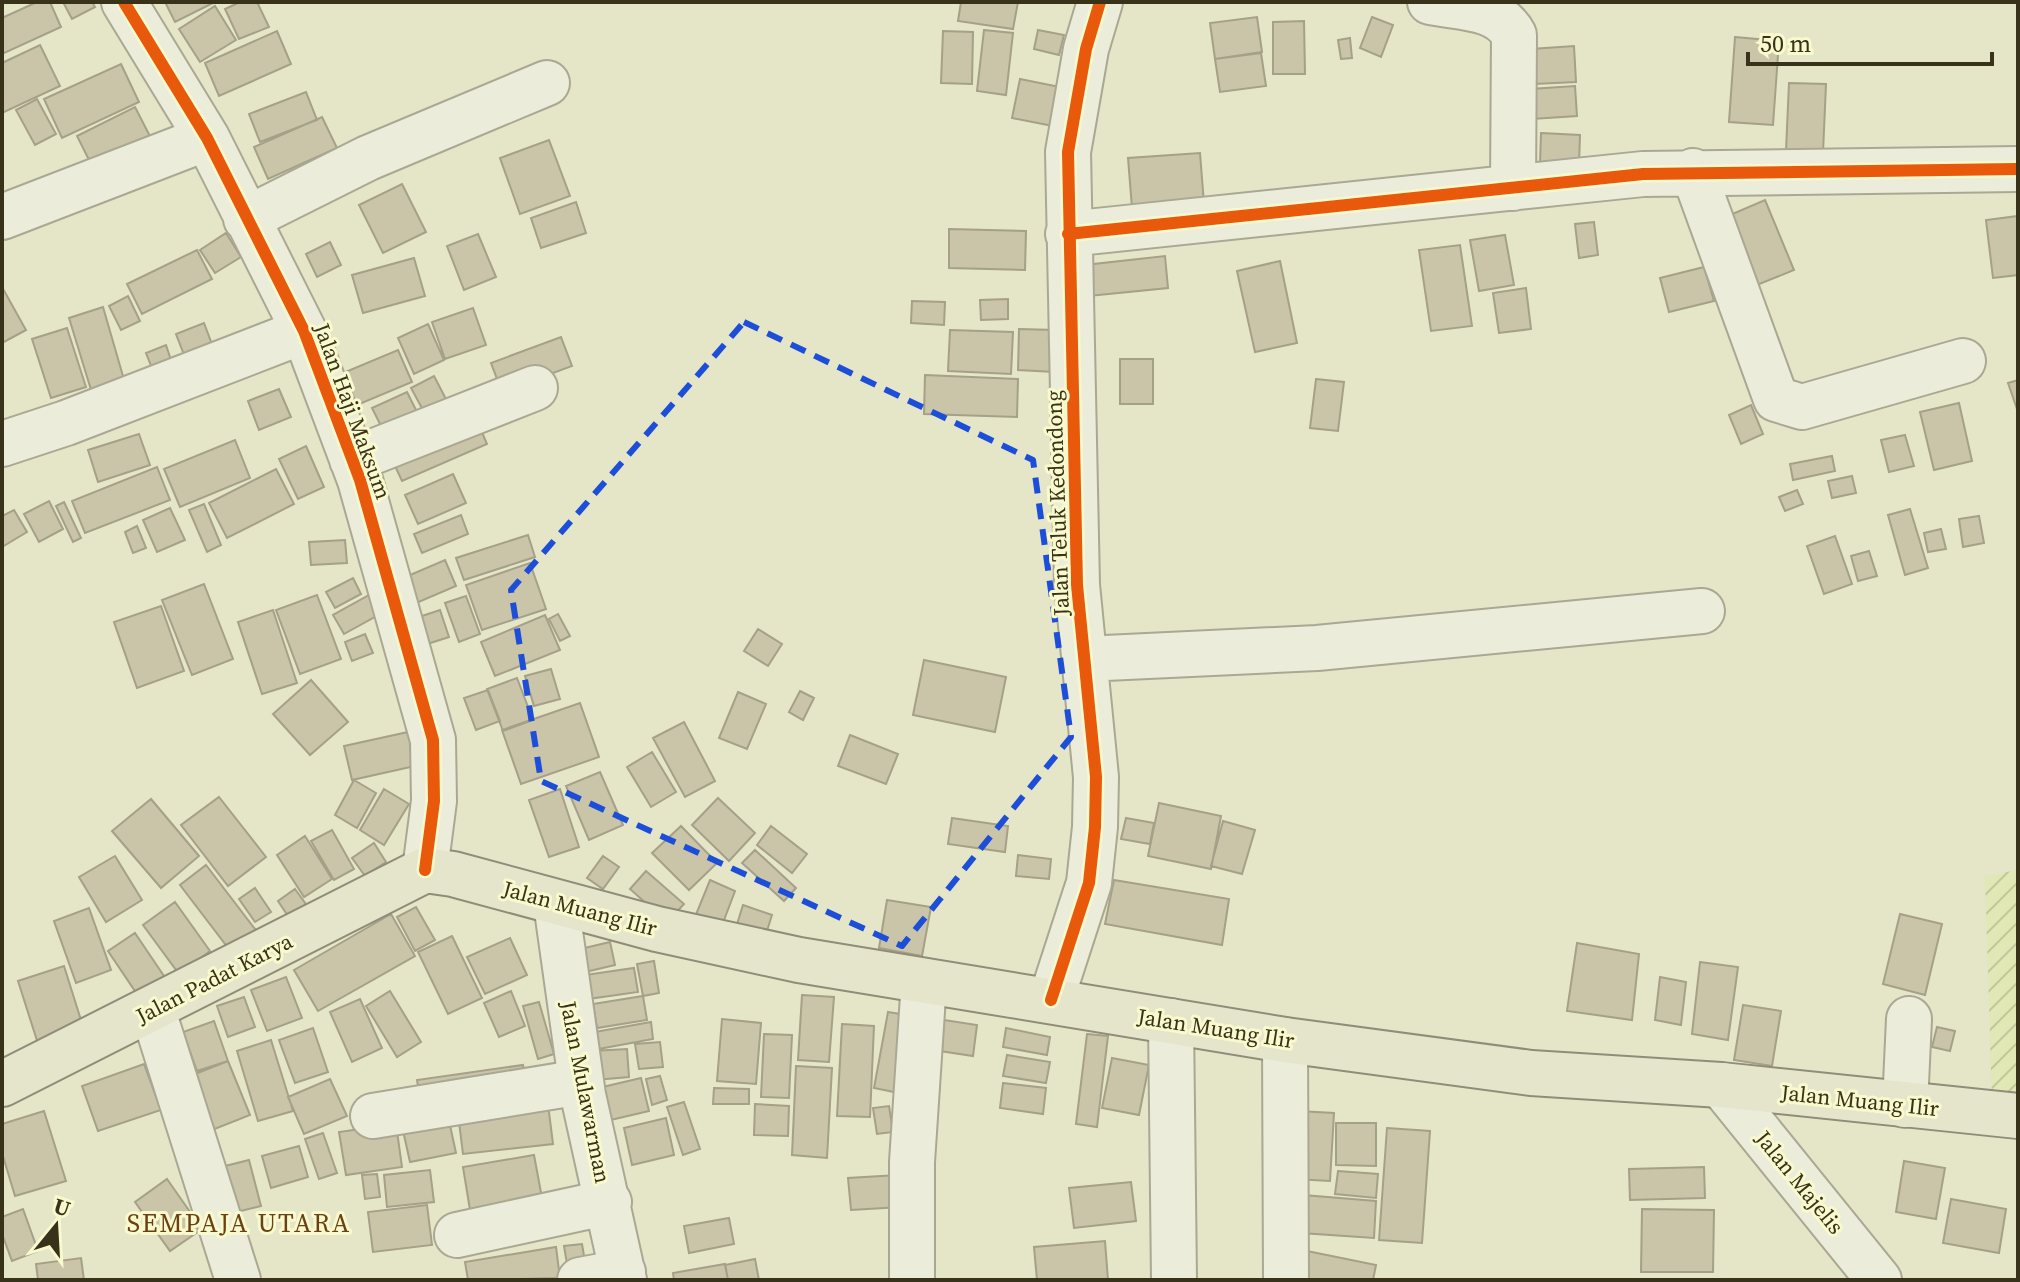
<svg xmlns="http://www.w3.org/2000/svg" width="2020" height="1282" viewBox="0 0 2020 1282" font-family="'Source Serif 4',serif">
	<defs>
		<pattern id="farmland-furrows" width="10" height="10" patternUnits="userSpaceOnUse" patternTransform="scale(2)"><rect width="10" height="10" fill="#e2e7b6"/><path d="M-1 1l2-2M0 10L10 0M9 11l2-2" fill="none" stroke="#c3c79c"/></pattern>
	</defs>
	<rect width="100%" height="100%" fill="#e5e5c8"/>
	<path fill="url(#farmland-furrows)" d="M2018,870V1104L1992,1101L1985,876Z"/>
	<path fill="#cac4a9" stroke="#a5a088" stroke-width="2" d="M37,2H50L61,27L2,54V18Z
		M63,2H92L95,7L72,19Z
		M165,2H215L175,22Z
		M240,2H257L269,27L239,39L225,9Z
		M961,2H1018L1013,29L958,21Z
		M215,6L236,40L200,62L179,29Z
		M1257,17L1262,52L1215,59L1210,23Z
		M1372,17L1393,25L1381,57L1360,48Z
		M1304,21L1305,74H1273V22Z
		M984,30L1013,33L1006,95L977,91Z
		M1038,30L1064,35L1059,55L1034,49Z
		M277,31L291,64L219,96L205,63Z
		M943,31L973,32L972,84L941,83Z
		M1735,37L1779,41L1773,125L1729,122Z
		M1350,38L1352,58L1341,59L1338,40Z
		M40,45L60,86L2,113V63Z
		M1574,46L1576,82L1534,84L1531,49Z
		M1261,53L1266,86L1220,92L1215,59Z
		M121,64L139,102L62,138L44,99Z
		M1020,79L1060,87L1053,126L1012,118Z
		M1789,83L1826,84L1823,153L1786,151Z
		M1575,86L1577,116L1532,119L1530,89Z
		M306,92L317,120L260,142L249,114Z
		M37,99L56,134L35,145L16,110Z
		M135,107L155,146L97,176L77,136Z
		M322,117L337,148L268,179L254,147Z
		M1541,133L1580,135L1579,165L1540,164Z
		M549,140L570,196L520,214L500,158Z
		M1200,153L1204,204L1132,208L1128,158Z
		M402,184L426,232L383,253L359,205Z
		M1765,200L1794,270L1752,287L1723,218Z
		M576,202L586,233L541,248L531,218Z
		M2018,216V275L1993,278L1986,220Z
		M1594,222L1598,255L1579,258L1575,224Z
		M949,229L1026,231L1025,270L949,268Z
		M226,233L241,257L215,273L200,250Z
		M478,234L496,277L464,290L447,246Z
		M1505,235L1514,285L1479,291L1470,240Z
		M330,242L341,265L317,277L306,254Z
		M1460,245L1472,326L1431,331L1419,250Z
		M197,250L212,279L142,314L127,284Z
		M1165,256L1168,288L1089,296L1085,265Z
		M414,258L425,296L363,313L352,275Z
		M1280,261L1297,343L1255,352L1237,271Z
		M1704,267L1714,301L1669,312L1660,278Z
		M2,287L26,330L2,343Z
		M1526,288L1531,329L1499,333L1493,293Z
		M128,296L140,321L121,330L109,306Z
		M1008,299V319L981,320L980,300Z
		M912,301L945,302L944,325L911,323Z
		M103,307L125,383L92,393L69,318Z
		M473,308L486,345L445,359L432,322Z
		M204,323L216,355L188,365L176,334Z
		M428,324L444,360L414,374L398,338Z
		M67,328L86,387L51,398L32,339Z
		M1019,329L1055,330L1054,372L1018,370Z
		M950,330L1013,332L1011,374L948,371Z
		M561,337L572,366L502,392L491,363Z
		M166,345L173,366L154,373L146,353Z
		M398,350L412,382L357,405L343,373Z
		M1120,359H1153V404H1120Z
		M925,375L1018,379L1017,417L924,414Z
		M434,376L447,401L424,412L411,388Z
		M1316,379L1344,382L1338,431L1310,428Z
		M2018,380V412L2008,383Z
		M279,389L291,417L259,430L248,401Z
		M407,392L418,414L383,430L372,408Z
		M1959,403L1972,461L1934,470L1920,412Z
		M1751,405L1763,434L1741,444L1729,415Z
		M475,416L487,444L402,481L389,453Z
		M139,434L150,465L98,482L88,450Z
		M1905,435L1914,466L1889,472L1881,440Z
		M235,440L250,478L180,507L164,469Z
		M306,446L324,487L298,499L279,459Z
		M1832,456L1835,471L1793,480L1790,464Z
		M157,467L170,500L85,533L72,501Z
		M276,469L294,504L227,538L209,503Z
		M453,474L466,503L418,524L405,495Z
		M1852,476L1856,493L1832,498L1828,481Z
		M1797,490L1803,504L1785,511L1779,497Z
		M49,501L63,529L39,542L24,514Z
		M64,502L81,538L73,542L56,506Z
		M204,504L221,545L207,552L189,510Z
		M170,508L185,540L157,552L143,520Z
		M1910,509L1928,568L1905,575L1888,515Z
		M14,510L27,532L2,547V516Z
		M461,515L468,534L422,553L414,534Z
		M1979,516L1984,543L1963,547L1959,519Z
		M137,526L146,548L133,553L125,532Z
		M1941,529L1946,549L1928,552L1924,533Z
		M528,535L535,557L464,580L456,558Z
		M1835,536L1852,584L1824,594L1807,546Z
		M345,540L347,563L311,565L309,542Z
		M1869,551L1877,576L1858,581L1851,556Z
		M445,560L456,586L414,604L403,578Z
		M530,563L546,609L482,630L466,585Z
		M353,578L361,594L335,608L326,592Z
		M204,584L233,659L192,675L162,600Z
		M317,595L341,659L300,674L276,610Z
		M369,595L380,614L344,634L333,615Z
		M466,596L480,634L459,642L445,603Z
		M161,606L184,671L137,688L114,622Z
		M273,610L297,683L262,694L238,622Z
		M440,610L449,637L418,647L410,620Z
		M558,614L570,636L560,641L549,619Z
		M545,615L560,650L495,676L481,642Z
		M758,629L782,644L768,666L744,651Z
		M365,634L373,653L352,661L345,642Z
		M924,660L1006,677L995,732L913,715Z
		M551,669L560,699L534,706L525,676Z
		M517,678L533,720L503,731L487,689Z
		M311,680L348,722L310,755L273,714Z
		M488,690L500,721L476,730L464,698Z
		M800,691L814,698L803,720L789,712Z
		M738,692L766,704L747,749L719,738Z
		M580,703L599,757L521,784L502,730Z
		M684,722L715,781L685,797L653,738Z
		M408,732L415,766L352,780L344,746Z
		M850,735L898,754L886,784L838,766Z
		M652,752L676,792L651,807L627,767Z
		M600,772L623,825L589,840L566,786Z
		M354,780L376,793L357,828L335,815Z
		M384,789L409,804L384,845L360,830Z
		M560,789L579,847L549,857L529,800Z
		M219,797L266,857L228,886L181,825Z
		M718,798L755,833L729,861L692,825Z
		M151,799L199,856L161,888L112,831Z
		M1159,803L1221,816L1211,869L1148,856Z
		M952,818L1008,826L1005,852L948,844Z
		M1126,818L1154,823L1150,844L1121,839Z
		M1223,821L1255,830L1242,874L1211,866Z
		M681,826L717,863L689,890L652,853Z
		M771,826L807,854L792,873L757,845Z
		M332,830L354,869L334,880L311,841Z
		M305,836L332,879L304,897L277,855Z
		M374,843L386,862L365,876L352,858Z
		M755,850L796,888L784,901L742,863Z
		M1018,855L1051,859L1049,879L1016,876Z
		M115,856L142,900L106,922L79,877Z
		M603,856L619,867L603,889L587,878Z
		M206,865L258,933L232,953L180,885Z
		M646,871L684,904L667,922L630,889Z
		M710,880L735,891L721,928L695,917Z
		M1114,880L1229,899L1222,945L1105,924Z
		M255,888L271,912L255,922L239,899Z
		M295,889L308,907L290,919L278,901Z
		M887,900L931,907L922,956L879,948Z
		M175,902L210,951L179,974L143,925Z
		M743,905L772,915L766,934L737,924Z
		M416,907L435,940L415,951L397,917Z
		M89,908L111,970L76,983L54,921Z
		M391,914L415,956L318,1011L294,970Z
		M1900,914L1942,924L1925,995L1883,984Z
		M135,933L168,982L141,1000L108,951Z
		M452,936L482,998L448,1014L418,952Z
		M510,938L527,975L485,994L467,957Z
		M610,942L615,965L581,973L576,950Z
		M1577,943L1639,954L1632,1020L1567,1011Z
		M654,961L659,993L643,996L637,964Z
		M1700,962L1738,967L1728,1040L1692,1034Z
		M64,966L86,1036L40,1050L18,981Z
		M634,968L638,992L588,999L585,975Z
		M286,977L302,1018L267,1031L251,990Z
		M1660,977L1686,982L1681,1025L1655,1020Z
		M390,991L421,1042L397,1057L366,1006Z
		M511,991L525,1026L499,1037L484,1003Z
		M802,995L834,997L829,1062L798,1060Z
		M643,996L647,1020L597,1028L593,1004Z
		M244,997L255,1027L228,1037L217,1006Z
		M360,999L382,1048L352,1062L330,1012Z
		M539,1002L554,1054L538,1059L523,1006Z
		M1743,1005L1781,1011L1772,1066L1734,1060Z
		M888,1012L913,1016L899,1093L874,1088Z
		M931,1018L977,1025L973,1056L926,1049Z
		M722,1019L761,1023L756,1084L717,1081Z
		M214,1021L228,1061L197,1071L183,1032Z
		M651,1022L653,1039L593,1050L589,1033Z
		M842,1024L874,1026L870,1117L837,1116Z
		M1937,1027L1955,1031L1950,1051L1932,1047Z
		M313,1028L328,1072L295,1083L279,1040Z
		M1006,1028L1050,1037L1047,1055L1003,1047Z
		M764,1034L792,1035L789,1098L761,1097Z
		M1087,1034L1108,1036L1097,1127L1076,1124Z
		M271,1040L293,1111L258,1121L237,1051Z
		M660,1042L663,1067L639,1069L635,1044Z
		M627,1049L629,1077L595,1080L592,1051Z
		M1007,1055L1050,1062L1046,1083L1003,1076Z
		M1112,1058L1149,1065L1139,1115L1102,1108Z
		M228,1061L250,1115L207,1132L185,1078Z
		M144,1064L161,1110L98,1131L82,1086Z
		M523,1065L527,1088L421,1104L417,1080Z
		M796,1066L832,1068L827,1158L792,1155Z
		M660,1076L667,1100L652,1105L646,1079Z
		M641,1078L649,1111L602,1122L594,1089Z
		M330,1079L347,1116L304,1134L288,1097Z
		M1003,1083L1046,1088L1043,1114L1000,1108Z
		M714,1088L749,1089V1104H713Z
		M684,1102L700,1149L683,1155L667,1107Z
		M548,1104L553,1144L463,1154L458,1114Z
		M755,1104L789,1106L788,1136L754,1135Z
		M889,1106L893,1132L877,1134L873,1108Z
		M44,1111L66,1181L15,1196L2,1153V1124Z
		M1298,1111L1334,1113L1330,1181L1294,1179Z
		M448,1116L456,1153L410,1162L402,1126Z
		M666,1118L674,1155L632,1165L624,1128Z
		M1336,1123H1376V1166L1336,1165Z
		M396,1124L402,1167L346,1175L339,1132Z
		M1387,1128L1430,1131L1422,1243L1379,1240Z
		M323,1133L337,1173L319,1179L305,1139Z
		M299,1146L308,1177L271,1188L262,1156Z
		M534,1155L542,1198L470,1210L463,1167Z
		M249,1160L261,1206L232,1213L221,1167Z
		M1904,1161L1945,1168L1936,1219L1896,1212Z
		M1704,1167L1705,1198L1630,1200L1629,1169Z
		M430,1170L434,1202L387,1207L384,1175Z
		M1338,1171L1378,1174L1376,1198L1335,1194Z
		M377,1174L380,1197L365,1199L362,1175Z
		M898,1175L901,1207L851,1210L848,1178Z
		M167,1179L202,1229L170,1251L135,1202Z
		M1131,1182L1136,1221L1074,1228L1069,1188Z
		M1303,1195L1376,1201L1374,1238L1301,1233Z
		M1951,1199L2006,1209L1999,1253L1943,1243Z
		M427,1205L432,1245L373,1252L368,1212Z
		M23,1209L38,1251L12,1261L2,1234V1217Z
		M1642,1209L1714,1210L1713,1272H1641Z
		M729,1218L734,1244L689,1253L684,1226Z
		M1105,1241L1108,1280H1037L1034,1247Z
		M582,1244L587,1273L569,1276L564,1246Z
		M556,1247L560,1278L468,1280L465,1262Z
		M1307,1251L1376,1265L1373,1280H1301Z
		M81,1258L84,1280H38L36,1264Z
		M755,1259L759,1280H728L725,1265Z
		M725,1264L728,1280H674L673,1273Z"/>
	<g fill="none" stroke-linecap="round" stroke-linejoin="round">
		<g stroke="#aaa892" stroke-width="48">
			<path id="minor" d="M124,2L207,138L304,331L360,480L433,740L434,801L425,870
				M1430,2C1460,8 1499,6 1514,35L1513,188
				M1693,171L1776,399L1802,407L1963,361
				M2,217L207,138
				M246,219L368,158L547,83
				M1068,234L1643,174L2018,169
				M2,444L66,423L304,331
				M352,460L535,388
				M1084,659L1317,648L1702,611
				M556,903L583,1095L624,1280
				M1051,1000L1089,883L1095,827L1096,777L1077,585L1068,152L1086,49L1100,2
				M153,1011L238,1280
				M1171,1021L1174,1280
				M1285,1040L1286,1280
				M1721,1085L1879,1280
				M1905,1105L1909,1019
				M373,1116L581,1082
				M457,1235L609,1202
				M580,1280L623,1272
				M912,1280V1162L924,981"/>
		</g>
		<g stroke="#8f8d79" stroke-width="48">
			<path id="major" d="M2,1084L425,870L453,874L657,929L799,960L1285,1040L1531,1073L1721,1085L2018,1116"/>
		</g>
		<use href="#minor" stroke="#ececdb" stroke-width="44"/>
		<use href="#major" stroke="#e5e5cb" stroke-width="44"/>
		<g stroke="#f8f9cc" stroke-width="17">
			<path id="cycleway" d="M124,2L207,138L304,331L360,480L433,740L434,801L425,870
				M1068,234L1643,174L2018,169
				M1051,1000L1089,883L1095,827L1096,777L1077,585L1068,152L1086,49L1100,2"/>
		</g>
		<use href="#cycleway" stroke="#e8590c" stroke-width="12"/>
	</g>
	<path fill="none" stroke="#1d4ed8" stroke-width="6" stroke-dasharray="16 10" stroke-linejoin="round" d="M744,322L1033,460L1071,737L902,946L541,781L511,590Z"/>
	<g text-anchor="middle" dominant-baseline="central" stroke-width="6" stroke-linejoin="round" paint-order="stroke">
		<g font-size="22" fill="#39321a" stroke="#f8f9cc">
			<text transform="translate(353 411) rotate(70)">Jalan Haji Maksum</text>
			<text transform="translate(1057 503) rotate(-92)">Jalan Teluk Kedondong</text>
			<text transform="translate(580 908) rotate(15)">Jalan Muang Ilir</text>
			<text transform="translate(214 978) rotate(-27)">Jalan Padat Karya</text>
			<text transform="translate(1216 1028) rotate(9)">Jalan Muang Ilir</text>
			<text transform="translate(586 1092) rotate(79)">Jalan Mulawarman</text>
			<text transform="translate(1860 1100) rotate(6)">Jalan Muang Ilir</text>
			<text transform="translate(1800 1182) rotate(51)">Jalan Majelis</text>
		</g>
		<g font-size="26" letter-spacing="2" fill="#6a4015" stroke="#f8f9cc">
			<text x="239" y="1223">SEMPAJA UTARA</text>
		</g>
	</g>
	<rect width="2020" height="1282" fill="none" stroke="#39321a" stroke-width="8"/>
	<g transform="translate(56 1226) rotate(18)" stroke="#f8f9cc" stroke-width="6" paint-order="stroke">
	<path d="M0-6L14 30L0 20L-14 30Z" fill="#39321a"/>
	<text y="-12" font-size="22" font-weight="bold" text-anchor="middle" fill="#39321a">U</text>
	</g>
	<path d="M1748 52v12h244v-12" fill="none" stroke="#39321a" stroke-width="4"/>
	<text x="1760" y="52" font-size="24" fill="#39321a" stroke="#f8f9cc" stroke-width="6" paint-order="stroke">50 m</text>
</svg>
